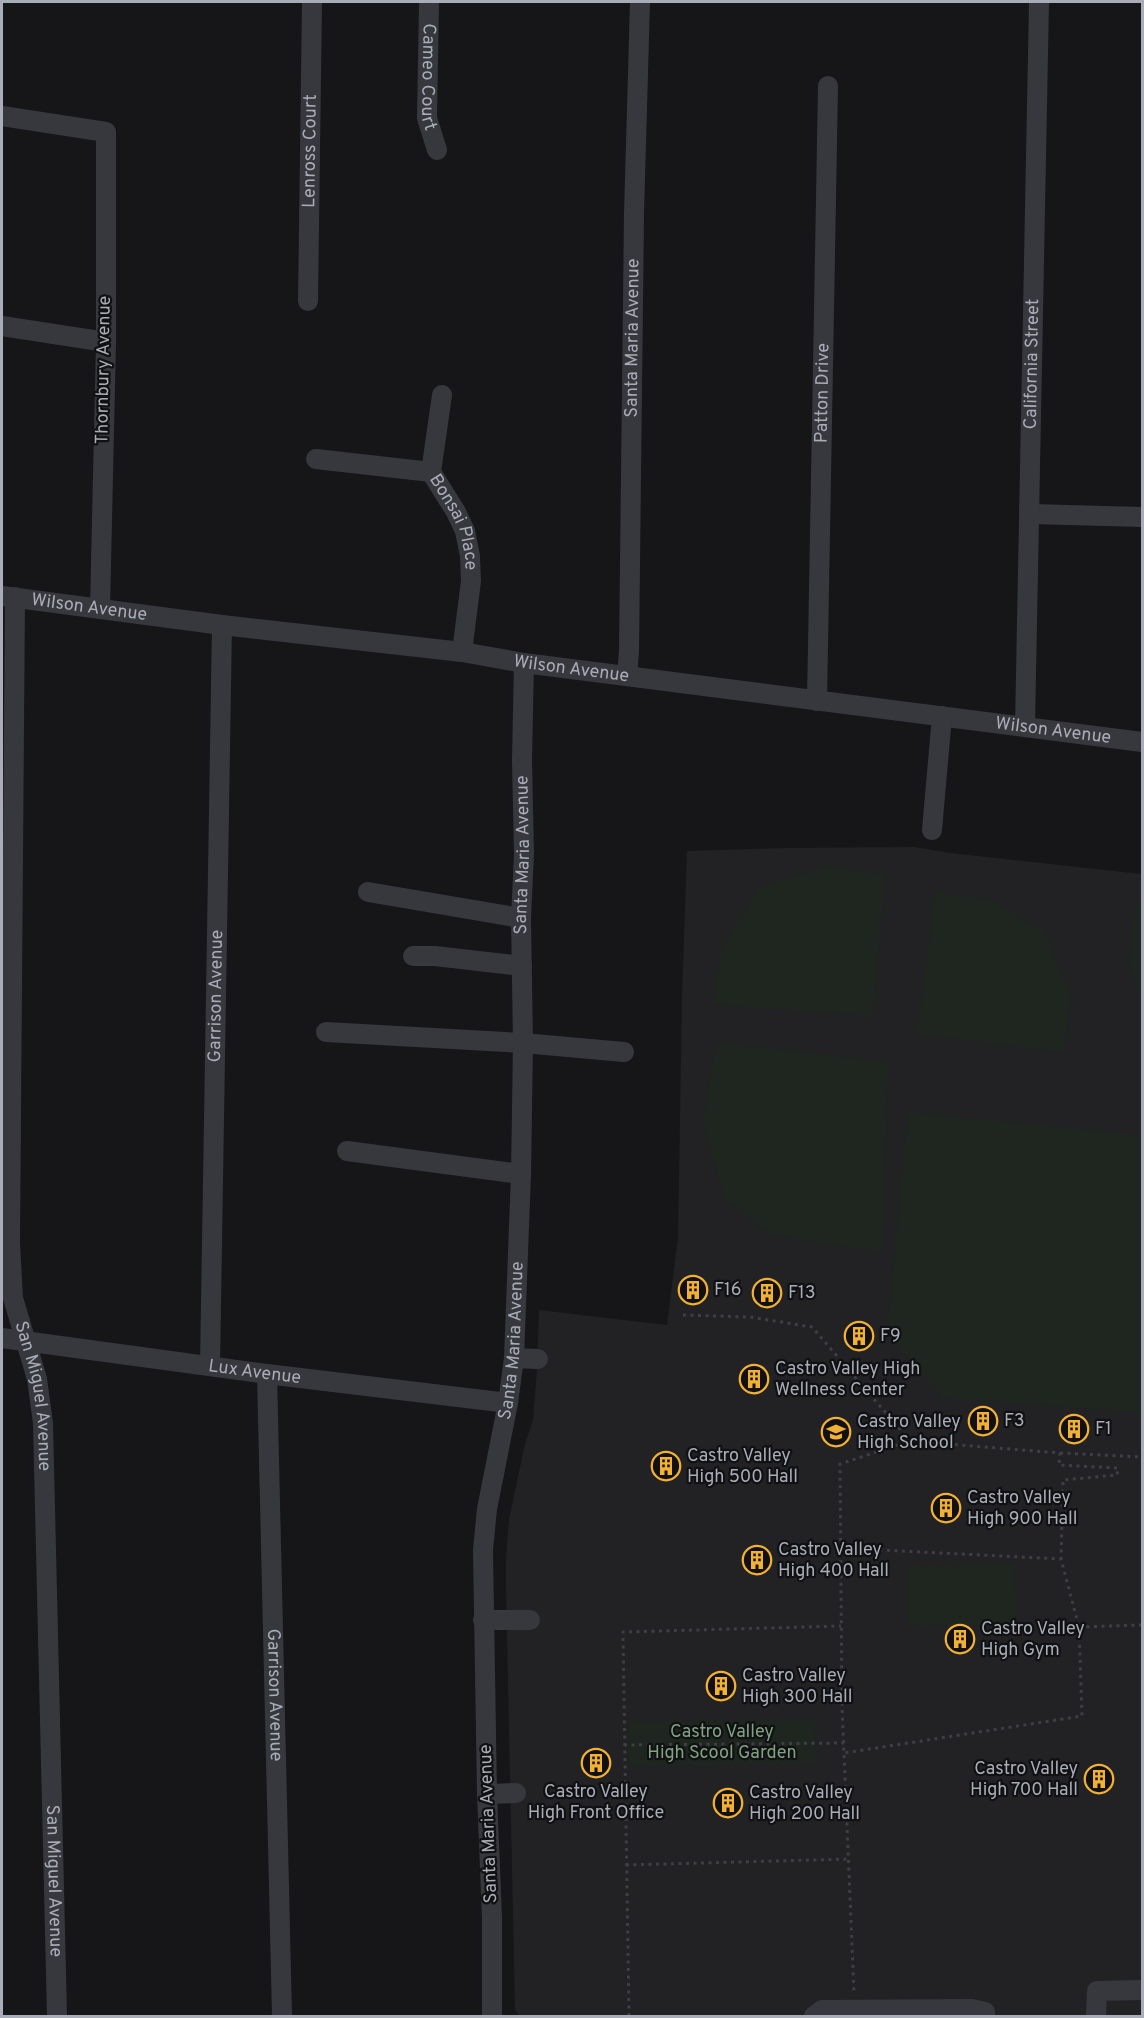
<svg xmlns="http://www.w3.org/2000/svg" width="1144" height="2018" viewBox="0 0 1144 2018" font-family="Overpass,sans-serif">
	<rect width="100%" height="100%" fill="#161618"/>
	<path fill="#222225" d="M914,847L950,853L1142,874V2016H520L515,2010L506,1588V1558L509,1519L525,1444L533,1420L537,1369L539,1310L667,1325L678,1238L682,996L687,851L784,848Z"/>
	<path fill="#1e261f" d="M829,866L886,875L872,1016L713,1005L721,951L759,887Z
		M935,892L992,900L1044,932L1072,997L1063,1053L917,1034Z
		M1135,906L1142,907V1001L1129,965Z
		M716,1042L888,1062L883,1252L820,1244L768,1234L724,1198L703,1122Z
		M908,1112L1142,1135V1413L943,1398L887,1333Z
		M1015,1564L1016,1625L908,1627L907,1566Z
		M815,1719L816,1763L629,1767L628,1722Z"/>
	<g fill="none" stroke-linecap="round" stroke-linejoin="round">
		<path stroke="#3d3f44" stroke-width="3" stroke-dasharray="3 4.5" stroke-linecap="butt" d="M683,1315L750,1317L812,1327L910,1441L840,1464L842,1706L854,1993
			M910,1441L1060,1453L1059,1465L1118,1468L1117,1475L1063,1480L1061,1559
			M1060,1453L1142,1457
			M842,1548L1061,1559L1079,1627L1082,1716L844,1753
			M1079,1627L1142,1625
			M624,1745L844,1743
			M626,1865L849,1859
			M629,2016L623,1632L841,1626"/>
		<g stroke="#37383d" stroke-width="20">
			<path id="s1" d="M429,2L427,118L437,150"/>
			<path d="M2,116L106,132V342L100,609"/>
			<path id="s2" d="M308,301L312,2"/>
			<path d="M2,326L106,342"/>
			<path id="s3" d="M442,395L431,472L456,512L465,531L470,556L471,581L462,652"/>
			<path d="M316,459L431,472"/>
			<path d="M1031,514L1142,517"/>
			<path id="s4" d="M2,596L222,625L462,652L524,663L1142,742"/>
			<path id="s5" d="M15,597L10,1243L13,1298L37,1379L43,1423L57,2016"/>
			<path id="s6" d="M627,676L629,651L634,214L640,2"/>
			<path id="s7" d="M817,701L828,86"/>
			<path id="s8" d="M1025,726L1039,2"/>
			<path d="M932,830L942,716"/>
			<path d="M368,892L521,918"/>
			<path d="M413,956H435L522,966"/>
			<path d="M326,1032L523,1043L624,1052"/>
			<path d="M347,1151L521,1174"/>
			<path id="s9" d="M2,1338L267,1374L508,1403"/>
			<path d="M514,1358L538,1359"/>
			<path id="s10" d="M210,1366L222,625"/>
			<path id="s11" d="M267,1374L282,2016"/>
			<path d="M483,1620H530"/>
			<path d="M487,1794L516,1793"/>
			<path id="s12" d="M492,2016V1918L487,1794L483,1550L487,1509L508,1403L514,1358L521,1174L523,1043L521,918L524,854L522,760L524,663"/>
			<path d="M814,2016L822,2010L972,2009L985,2012V2016"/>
			<path d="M1096,2016L1097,1991L1142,1990"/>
		</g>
	</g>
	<defs>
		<g id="building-ring" transform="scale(1.5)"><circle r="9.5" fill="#111113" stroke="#f2b134" stroke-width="1.5"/><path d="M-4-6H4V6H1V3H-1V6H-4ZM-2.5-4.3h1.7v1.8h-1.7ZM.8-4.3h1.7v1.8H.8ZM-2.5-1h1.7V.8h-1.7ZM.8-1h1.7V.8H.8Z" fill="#f2b134"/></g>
		<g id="school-ring" transform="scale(1.5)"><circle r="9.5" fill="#111113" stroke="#f2b134" stroke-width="1.5"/><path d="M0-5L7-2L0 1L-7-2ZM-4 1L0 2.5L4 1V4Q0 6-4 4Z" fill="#f2b134"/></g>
	</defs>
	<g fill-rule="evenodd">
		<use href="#building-ring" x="693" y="1290"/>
		<use href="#building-ring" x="767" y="1293"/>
		<use href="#building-ring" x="859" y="1336"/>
		<use href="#building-ring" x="754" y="1379"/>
		<use href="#building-ring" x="983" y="1421"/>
		<use href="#building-ring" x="1074" y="1429"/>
		<use href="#school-ring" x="836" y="1432"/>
		<use href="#building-ring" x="666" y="1466"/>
		<use href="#building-ring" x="946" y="1508"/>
		<use href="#building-ring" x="757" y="1560"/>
		<use href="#building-ring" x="960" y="1639"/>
		<use href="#building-ring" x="721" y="1686"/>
		<use href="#building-ring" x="596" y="1763"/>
		<use href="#building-ring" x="1099" y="1779"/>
		<use href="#building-ring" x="728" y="1803"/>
	</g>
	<g text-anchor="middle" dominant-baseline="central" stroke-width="4.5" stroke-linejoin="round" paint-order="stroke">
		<g font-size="18" fill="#a8adb8" stroke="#111113">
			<text stroke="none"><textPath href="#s1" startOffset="75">Cameo Court</textPath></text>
			<text stroke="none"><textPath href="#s2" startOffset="150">Lenross Court</textPath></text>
			<text stroke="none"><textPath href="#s6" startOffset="338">Santa Maria Avenue</textPath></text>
			<text stroke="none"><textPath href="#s8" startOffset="362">California Street</textPath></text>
			<text transform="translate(104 370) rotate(-89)">Thornbury Avenue</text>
			<text stroke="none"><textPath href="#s7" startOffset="308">Patton Drive</textPath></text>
			<text stroke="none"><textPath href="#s3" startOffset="134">Bonsai Place</textPath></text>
			<text stroke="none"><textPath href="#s4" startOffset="88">Wilson Avenue</textPath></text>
			<text stroke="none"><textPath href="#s4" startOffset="574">Wilson Avenue</textPath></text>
			<text stroke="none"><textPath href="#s4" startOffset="1060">Wilson Avenue</textPath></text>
			<text stroke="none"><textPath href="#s12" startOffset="1164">Santa Maria Avenue</textPath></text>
			<text stroke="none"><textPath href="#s10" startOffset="370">Garrison Avenue</textPath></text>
			<text stroke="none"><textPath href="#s12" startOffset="678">Santa Maria Avenue</textPath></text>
			<text stroke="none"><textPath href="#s9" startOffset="255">Lux Avenue</textPath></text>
			<text stroke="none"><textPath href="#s5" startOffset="802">San Miguel Avenue</textPath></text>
			<text stroke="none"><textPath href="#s11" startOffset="321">Garrison Avenue</textPath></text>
			<text transform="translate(489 1824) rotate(-92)">Santa Maria Avenue</text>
			<text stroke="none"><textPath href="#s5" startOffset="1288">San Miguel Avenue</textPath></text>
		</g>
		<g font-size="18" fill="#a8adb8" stroke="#111113" text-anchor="start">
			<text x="714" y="1290">F16</text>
			<text x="788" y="1293">F13</text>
			<text x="880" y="1336">F9</text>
			<text x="775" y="1369">Castro Valley High<tspan x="775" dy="21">Wellness Center</tspan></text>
			<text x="1004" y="1421">F3</text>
			<text x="857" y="1422">Castro Valley<tspan x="857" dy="21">High School</tspan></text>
			<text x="1095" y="1429">F1</text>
			<text x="687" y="1456">Castro Valley<tspan x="687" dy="21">High 500 Hall</tspan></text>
			<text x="967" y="1498">Castro Valley<tspan x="967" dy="21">High 900 Hall</tspan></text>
			<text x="778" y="1550">Castro Valley<tspan x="778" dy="21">High 400 Hall</tspan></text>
			<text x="981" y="1629">Castro Valley<tspan x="981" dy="21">High Gym</tspan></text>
			<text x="742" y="1676">Castro Valley<tspan x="742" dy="21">High 300 Hall</tspan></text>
			<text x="1078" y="1769" text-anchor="end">Castro Valley<tspan x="1078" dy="21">High 700 Hall</tspan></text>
			<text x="596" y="1792" text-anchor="middle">Castro Valley<tspan x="596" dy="21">High Front Office</tspan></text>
			<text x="749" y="1793">Castro Valley<tspan x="749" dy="21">High 200 Hall</tspan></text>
		</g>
		<g font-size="18" fill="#7fa381" stroke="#111113">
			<text x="722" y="1732">Castro Valley<tspan x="722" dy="21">High Scool Garden</tspan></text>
		</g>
	</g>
	<rect width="1144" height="2018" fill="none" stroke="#a8adb8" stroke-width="6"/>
</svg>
